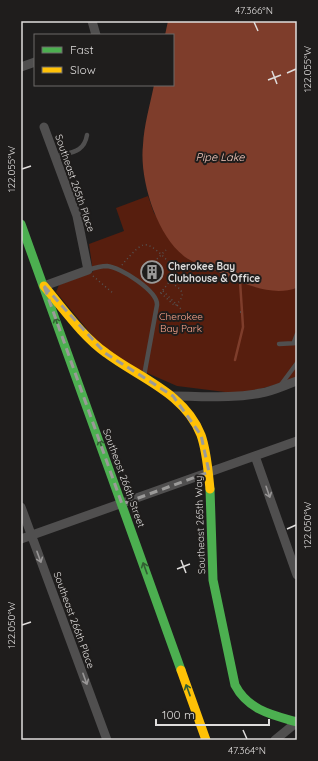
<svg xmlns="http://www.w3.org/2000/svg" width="318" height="761" viewBox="0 0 318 761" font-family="Quicksand,sans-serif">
	<rect width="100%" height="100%" fill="#1e1d1d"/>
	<path fill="#571e0e" d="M148,196L154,213L188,259L235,280L293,289L297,288V379L241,394L177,386L122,362L96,340L56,292L59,285L93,272L89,244L124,231L116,208Z"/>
	<path fill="#7e3d2b" d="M168,21H297V288C273,296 249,286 227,276C215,270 200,266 188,259C157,239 139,179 143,145C144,125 150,105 154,85H173V35H165Z"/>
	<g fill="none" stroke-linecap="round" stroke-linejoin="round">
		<path stroke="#7e3d2b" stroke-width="2.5" d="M235,360L243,327L240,281"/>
		<path stroke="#555454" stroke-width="1.5" stroke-dasharray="1 3" stroke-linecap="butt" d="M157,259L166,250
			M122,265C127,259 136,248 143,245C153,242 171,265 177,272L159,295
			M93,276L114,294
			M163,291L181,309
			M161,293L175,306C187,294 183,290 170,282
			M240,312H244"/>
		<path stroke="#504f4f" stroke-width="4.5" d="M55,157C71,152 84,153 87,135
			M88,270C94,268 100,266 107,266C120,267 158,291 157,305L144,376
			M294,342L297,334
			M279,344L297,343
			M280,386L297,363"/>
		<path stroke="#504f4f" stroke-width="9" d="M92,21L96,35
			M21,67L35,62
			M44,286L88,270L77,216L44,127
			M173,396C203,396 232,399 261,393C273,391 285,385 297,381
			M255,456L297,575
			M21,507L107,740
			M21,539L297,441
			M275,740L297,722"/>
		<path stroke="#4caf50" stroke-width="9" d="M21,224L181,670
			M210,489L213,580L235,685C248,710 272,715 297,722"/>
		<path stroke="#ffc107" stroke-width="9" d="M44,286C63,308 82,336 106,353C139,378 185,393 201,435C207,452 208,471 210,489
			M181,670L206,740"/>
	</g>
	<defs><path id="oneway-shaft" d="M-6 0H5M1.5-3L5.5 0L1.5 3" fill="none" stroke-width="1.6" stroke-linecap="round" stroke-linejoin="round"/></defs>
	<g stroke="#335f33">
		<use href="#oneway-shaft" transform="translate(57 323) rotate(-110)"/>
		<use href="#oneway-shaft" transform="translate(101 445) rotate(-110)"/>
		<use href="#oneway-shaft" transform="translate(145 568) rotate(-110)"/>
		<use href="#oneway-shaft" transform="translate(188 690) rotate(-110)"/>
	</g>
	<g stroke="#989696">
		<use href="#oneway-shaft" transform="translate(268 492) rotate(71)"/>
		<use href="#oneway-shaft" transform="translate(39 557) rotate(70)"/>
		<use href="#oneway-shaft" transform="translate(85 679) rotate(70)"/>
	</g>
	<path fill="none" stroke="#9b9a99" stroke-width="3" stroke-dasharray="8 5" stroke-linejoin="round" d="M44,286L105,353L173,396L201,435L209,472L122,504Z"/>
	<path fill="none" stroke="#dfdddc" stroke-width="1.5" d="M254,22L258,31M272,71L277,84M287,73L296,69M268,80L281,75M22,169L31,166M287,529L296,525M181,560L186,573M177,569L190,564M22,625L31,622M243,730L247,739"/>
	<defs>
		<g id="building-ring" transform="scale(1.15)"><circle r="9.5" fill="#1f1d1c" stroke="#9b9a99" stroke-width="1.5"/><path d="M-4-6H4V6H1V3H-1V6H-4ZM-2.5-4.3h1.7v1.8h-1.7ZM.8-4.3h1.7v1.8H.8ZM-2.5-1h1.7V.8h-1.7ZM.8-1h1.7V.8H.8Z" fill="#9b9a99"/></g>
	</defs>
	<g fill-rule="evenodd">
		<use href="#building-ring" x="152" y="272"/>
	</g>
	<g text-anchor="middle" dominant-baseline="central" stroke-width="4" stroke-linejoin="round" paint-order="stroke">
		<g font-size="10" fill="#dfdddc" stroke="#1f1d1c">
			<text transform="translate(75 183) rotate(71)">Southeast 265th Place</text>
			<text transform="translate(124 478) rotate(70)">Southeast 266th Street</text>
			<text transform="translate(200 525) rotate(-92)">Southeast 265th Way</text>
			<text transform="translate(74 620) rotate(70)">Southeast 266th Place</text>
		</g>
		<g font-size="10" font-weight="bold" fill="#dfdddc" stroke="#1f1d1c" text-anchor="start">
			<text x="168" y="266">Cherokee Bay<tspan x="168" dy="12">Clubhouse &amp; Office</tspan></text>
		</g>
		<g font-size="10" fill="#faa58d" stroke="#1f1d1c">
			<text x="181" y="316">Cherokee<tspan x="181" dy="12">Bay Park</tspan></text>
		</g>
		<g font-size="11" font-style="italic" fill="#f6c9bd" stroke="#1f1d1c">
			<text x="220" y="157">Pipe Lake</text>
		</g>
	</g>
	<rect width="318" height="761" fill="none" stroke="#1f1d1c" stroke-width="44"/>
	<rect x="34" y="34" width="140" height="52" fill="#1f1d1c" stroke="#6c6a69"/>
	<rect x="42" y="47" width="20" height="6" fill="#4caf50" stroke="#6c6a69"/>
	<text x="70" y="54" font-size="12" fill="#dfdddc">Fast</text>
	<rect x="42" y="67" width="20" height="6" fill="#ffc107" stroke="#6c6a69"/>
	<text x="70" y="74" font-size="12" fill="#dfdddc">Slow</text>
	<path d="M156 719v6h113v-6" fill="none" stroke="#dfdddc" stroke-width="2"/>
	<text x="162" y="719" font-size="12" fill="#dfdddc" stroke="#1f1d1c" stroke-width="3" paint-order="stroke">100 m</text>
	<rect x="22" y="22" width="274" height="717" fill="none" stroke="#dfdddc" stroke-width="1.5"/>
	<g font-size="10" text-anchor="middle" fill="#dfdddc">
		<text x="254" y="14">47.366°N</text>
		<text transform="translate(307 69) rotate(-90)" y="4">122.055°W</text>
		<text transform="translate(11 169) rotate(-90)" y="4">122.055°W</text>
		<text transform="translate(307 525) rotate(-90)" y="4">122.050°W</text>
		<text transform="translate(11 625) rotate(-90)" y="4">122.050°W</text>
		<text x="247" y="754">47.364°N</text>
	</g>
</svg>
